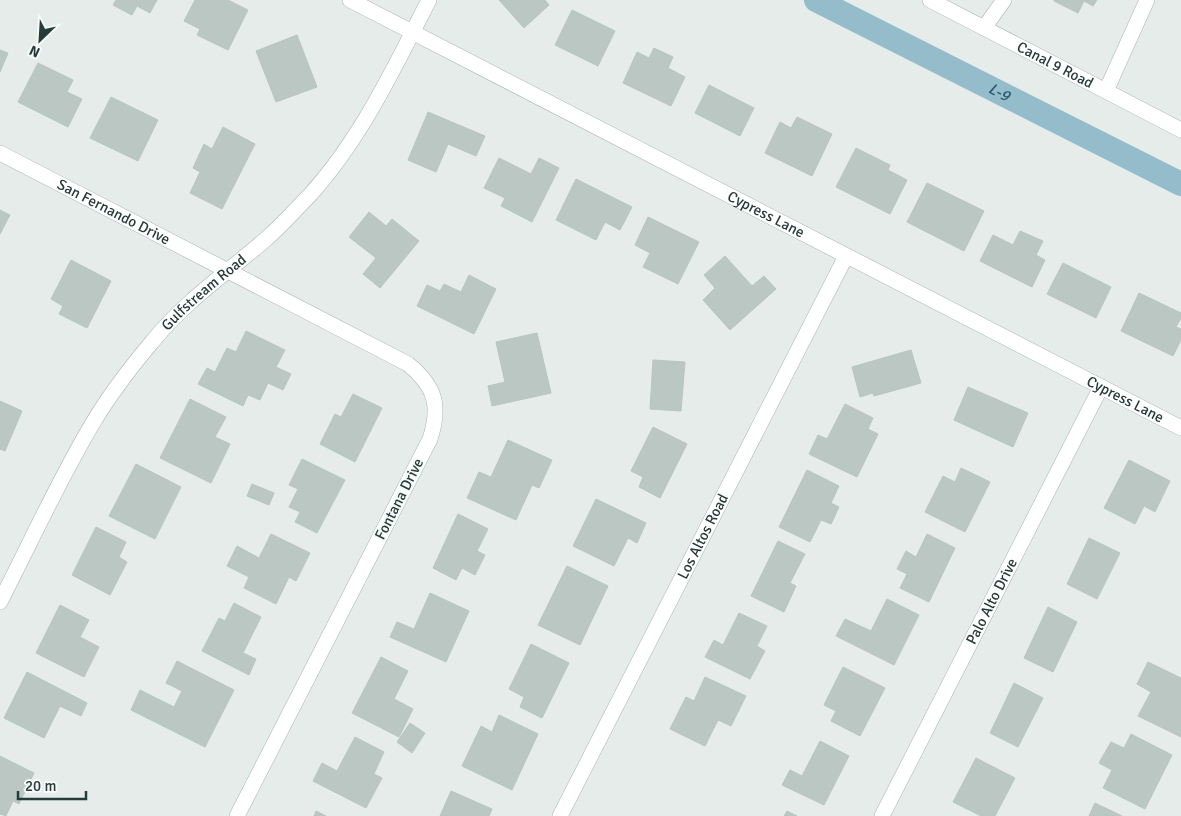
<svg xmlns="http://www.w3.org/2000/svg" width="1181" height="816" viewBox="0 0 1181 816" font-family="Signika,sans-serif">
	<rect width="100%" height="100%" fill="#e5ecea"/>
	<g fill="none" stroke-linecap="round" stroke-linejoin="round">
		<path stroke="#94bcca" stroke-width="24" id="s1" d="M816,0L1181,184"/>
	</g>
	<path fill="#bac7c3" stroke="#b8c5c1" d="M116,0H157L150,13L137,6L132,15L113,5Z
		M195,0H228L248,10L228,50L197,35L200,29L184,21Z
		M499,0H545L549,5L524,28Z
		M1054,0H1097L1093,6L1084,1L1078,13L1054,1Z
		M572,10L615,31L598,66L555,45Z
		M297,35L317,87L276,102L256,51Z
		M654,48L673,57L668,68L685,77L671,106L623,83L637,52L649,58Z
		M0,50L8,53L0,72Z
		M38,63L73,80L67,92L82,99L68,127L18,102Z
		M709,85L754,108L740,136L695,113Z
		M111,97L158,120L138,161L90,138Z
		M428,112L485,136L476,156L448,144L436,172L408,160Z
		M797,117L832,134L812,176L765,153L780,122L791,128Z
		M223,127L255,144L222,209L190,193L200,172L193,168L204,144L212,149Z
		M856,148L890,165L888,170L907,180L890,214L836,187Z
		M499,158L531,174L539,158L559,168L532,222L501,206L505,198L484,188Z
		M576,179L632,207L620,230L605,222L596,240L556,220Z
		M927,183L984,211L964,251L907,222Z
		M0,210L10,215L0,234Z
		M369,212L386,226L392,219L419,241L380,288L363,274L376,258L349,237Z
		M648,217L699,242L678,284L643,267L650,253L635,245Z
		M1020,231L1043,241L1036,255L1045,260L1032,287L980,261L993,235L1013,245Z
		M725,256L752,286L764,276L776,289L730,330L703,300L715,288L704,275Z
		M71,260L111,281L87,328L59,314L63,306L51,299Z
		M1063,263L1111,287L1096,318L1047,294Z
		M469,275L496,289L474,334L417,306L427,285L440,291L444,284L461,292Z
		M1139,293L1181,313V318L1176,327L1181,329V340L1173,356L1121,331Z
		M246,331L285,350L276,367L291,374L283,390L268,383L260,400L248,395L243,406L198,384L207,368L215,372L227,348L236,352Z
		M537,333L551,393L492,406L488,386L505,382L496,342Z
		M911,350L921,383L874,396L873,393L860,397L852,367Z
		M653,360L685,362L681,411L650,409Z
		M968,387L1028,413L1013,447L954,420Z
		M353,394L382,408L355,462L320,444L335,414L341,417Z
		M190,399L226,417L215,437L230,444L211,483L160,458Z
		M0,401L22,411L5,451L0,449Z
		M845,404L873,418L868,429L878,434L857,477L809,454L818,435L827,439Z
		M653,427L687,444L660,498L639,487L643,477L631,471Z
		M508,440L552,460L539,488L532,485L516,520L467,498L479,472L491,477Z
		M302,459L345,480L317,533L295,522L300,512L289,507L298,489L289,485Z
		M1129,460L1170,481L1155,512L1144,506L1135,524L1104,508Z
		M136,464L181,487L155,539L109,516Z
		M961,468L990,482L965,532L925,512L943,476L955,482Z
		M807,470L839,486L831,503L839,507L831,524L821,520L810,542L779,527Z
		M252,484L274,493L269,505L247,496Z
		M596,499L646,523L637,543L628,538L614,566L573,546Z
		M458,514L488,529L477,551L485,555L475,575L462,568L456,580L433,568Z
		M96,527L126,542L119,557L127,562L110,595L72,575Z
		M271,534L310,553L296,581L289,577L276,604L244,588L249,577L227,566L237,546L259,558Z
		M927,534L955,548L929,602L900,588L907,574L897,569L906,551L916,557Z
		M1089,538L1120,553L1097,599L1067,584Z
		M778,541L805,554L790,583L796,586L784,612L751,596Z
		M567,566L608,586L580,645L538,625Z
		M430,593L469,611L446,662L390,637L397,622L414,629Z
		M887,599L919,615L894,665L836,636L845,619L871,631Z
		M234,603L261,617L243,653L256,659L249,675L202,651L219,618L225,621Z
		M60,605L89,620L80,637L99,647L84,677L36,653Z
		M1048,607L1077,622L1053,672L1024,658Z
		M739,613L767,626L757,646L765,651L750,679L705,657L714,640L723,645Z
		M531,644L569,663L542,718L520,707L524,697L509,689Z
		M381,657L408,671L394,699L413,709L399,737L352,713Z
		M177,661L234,690L205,747L131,710L140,690L174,707L182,691L166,683Z
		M1148,662L1181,678V737L1138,716L1151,692L1137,684Z
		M843,667L885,688L860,736L831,721L836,711L824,705Z
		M27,672L87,703L81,716L60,706L44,738L4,718Z
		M705,677L746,696L731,726L718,720L705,746L670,729L686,697L694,701Z
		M1014,683L1043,698L1018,747L990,733Z
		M499,715L538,734L512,790L462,766L481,726L492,732Z
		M410,723L425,733L412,753L397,742Z
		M1131,734L1172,755L1145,809L1103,788L1112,770L1099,763L1111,742L1124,748Z
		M355,737L384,752L374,774L382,778L366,808L313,781L322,763L337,771Z
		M820,741L849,756L824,805L782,785L790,770L802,776Z
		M0,756L34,773L19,804L13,801L6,816L0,814Z
		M976,758L1015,778L995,816H981L953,802Z
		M451,791L492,809L489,816H440Z
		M1095,803L1122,816H1089Z
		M316,811L326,816H314Z
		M787,811L797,816H784Z"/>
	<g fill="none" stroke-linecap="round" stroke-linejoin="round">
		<g stroke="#a8b4b1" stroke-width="16">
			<g id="minor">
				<path id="s2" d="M350,0L1181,428"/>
				<path id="s3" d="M930,0L1181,130"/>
				<path d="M984,28L1004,0"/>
				<path d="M1106,91L1147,0"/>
				<path id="s4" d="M0,153L408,364C435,386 441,405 430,439L237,816"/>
				<path id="s5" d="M0,602C31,542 59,479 94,421C111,393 131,367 152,342C184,302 228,272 266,239C281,226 295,210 309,196C361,139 394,68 429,0"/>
				<path id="s6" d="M560,816L846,256"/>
				<path id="s7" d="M882,816L1101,387"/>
			</g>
		</g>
		<use href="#minor" stroke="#fff" stroke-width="15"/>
	</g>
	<g text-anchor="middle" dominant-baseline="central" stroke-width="4" stroke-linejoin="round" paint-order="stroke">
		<g font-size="15" fill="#263c38" stroke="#f5f9f7">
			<text stroke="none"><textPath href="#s3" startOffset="141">Canal 9 Road</textPath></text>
			<text stroke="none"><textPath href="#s4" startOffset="128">San Fernando Drive</textPath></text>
			<text stroke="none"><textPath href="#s2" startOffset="468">Cypress Lane</textPath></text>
			<text stroke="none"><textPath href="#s5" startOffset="374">Gulfstream Road</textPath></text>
			<text stroke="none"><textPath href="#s2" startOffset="872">Cypress Lane</textPath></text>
			<text transform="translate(399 499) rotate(-63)">Fontana Drive</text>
			<text stroke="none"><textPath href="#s6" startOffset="314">Los Altos Road</textPath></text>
			<text stroke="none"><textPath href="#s7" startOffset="241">Palo Alto Drive</textPath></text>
		</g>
		<g font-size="16" font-style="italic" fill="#275d71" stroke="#f5f9f7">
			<text stroke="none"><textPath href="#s1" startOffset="205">L-9</textPath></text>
		</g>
	</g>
	<g transform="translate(40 40) rotate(205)" stroke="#f5f9f7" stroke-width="4" paint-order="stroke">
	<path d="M0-4L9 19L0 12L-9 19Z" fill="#263c38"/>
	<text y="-8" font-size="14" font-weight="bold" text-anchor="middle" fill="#263c38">N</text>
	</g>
	<path d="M18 791v8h68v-8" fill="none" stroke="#263c38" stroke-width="2.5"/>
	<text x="25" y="791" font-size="15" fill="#263c38" stroke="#f5f9f7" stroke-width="4" paint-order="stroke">20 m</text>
</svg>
